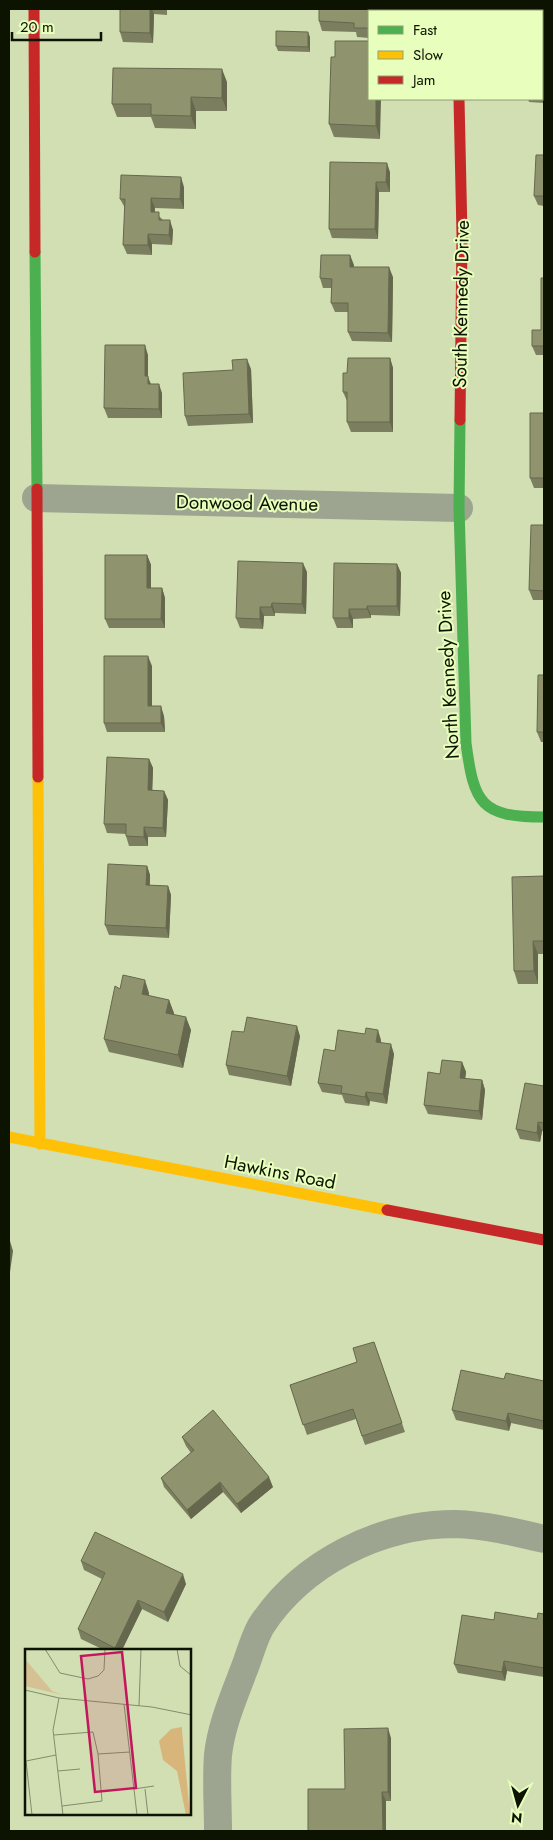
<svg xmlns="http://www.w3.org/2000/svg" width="553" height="1840" viewBox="0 0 553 1840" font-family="Jost,sans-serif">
	<rect width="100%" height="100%" fill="#d1dfb3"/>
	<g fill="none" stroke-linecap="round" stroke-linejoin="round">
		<path stroke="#9da48f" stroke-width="28" d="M458,9V11
			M36,498L459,508
			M218,1831C218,1806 216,1780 218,1755C221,1726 233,1699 243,1672C249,1658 253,1640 261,1626C302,1563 380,1524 455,1524C485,1525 515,1532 544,1539"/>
		<path stroke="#4caf50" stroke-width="11" d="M35,252L37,489
			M460,420L459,508L466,743C474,804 481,817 544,817"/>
		<path stroke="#ffc107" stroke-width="11" d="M38,777L40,1144
			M9,1137L387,1210"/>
		<path stroke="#c62828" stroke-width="11" d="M34,9L35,252
			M459,99L462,235L460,420
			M37,489L38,777
			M387,1210L544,1240"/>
	</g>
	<path fill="#7c7f5f" d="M120,9H167V15L154,14L153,43L123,42L120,32Z
		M319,9H391V11H369V38L357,37L356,32L322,31L319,21Z
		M542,27H544V103L529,102L528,99H542Z
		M310,37V52L278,51L276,46Z
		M369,41L380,139L334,137L329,124L335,57Z
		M227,82V111H196V129L155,128L151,117H117L112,104Z
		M544,155V206L538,205L534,196Z
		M330,162L390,172V192H379L378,239L332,238L329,229Z
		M184,187V209L155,208V212L173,230L172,245L152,244V255L127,254L123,245L125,208L120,199Z
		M350,255L354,267L393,277L392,342L352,341L348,332V312H335L331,303V288H323L320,278Z
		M544,278V355H536L532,346L541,330Z
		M148,355V377L151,384L162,393V418H108L104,408Z
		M390,358L393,368V432H351L347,422V401L343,392L347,373Z
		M251,369L253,423L188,426L185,416Z
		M544,413V488H534L530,478Z
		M544,525V600H533L529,590Z
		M147,555L151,565V588H162L165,598V628H109L105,619Z
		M397,564L401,573L400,616L371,615V618L353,619V628H337L333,618Z
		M307,572L306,614L275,613V616H264L263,629L240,628L236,618Z
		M152,666V706L164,716L165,732H107L104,723Z
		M544,675V742H541L537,732Z
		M149,759L153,768L152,790L164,791L168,800L166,837H148V846H129L126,836V834L107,833L104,824Z
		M147,866L150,875V885L168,886L171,895L169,938L109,935L105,925Z
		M544,876V954H538V984H518L514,971Z
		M120,989L149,993V996L169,1000L174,1014L191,1030L183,1068L109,1052L104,1039Z
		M244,1032L300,1036L291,1086L229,1075L226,1065Z
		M381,1040V1043L394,1054L387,1104L370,1101L369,1106L345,1103L342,1095L322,1092L318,1083L335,1051Z
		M462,1062L466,1072L465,1079L482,1080L485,1090L482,1120L428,1114L424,1105L440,1074Z
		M544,1086V1132L542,1131L540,1142L520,1139L516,1129Z
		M374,1342L405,1432L365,1445L356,1419L307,1435L290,1385L357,1362Z
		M504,1379L544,1381V1430L511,1423L509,1431L456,1420L452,1410Z
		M182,1437L273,1487L241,1513L223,1492L191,1519L164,1487L161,1478L191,1453L186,1446Z
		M81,1561L186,1584L168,1622L142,1609L122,1650H104L81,1639L78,1629L102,1579L84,1570Z
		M544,1614V1677L507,1671L505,1681L458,1673L454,1664L494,1620L537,1619Z
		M391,1738V1801H386V1831H308L345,1789Z"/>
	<path fill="#65684d" d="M150,9H152L154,14L153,43L150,33Z
		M387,9H391V11H387Z
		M308,32L310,37V52L308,47Z
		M222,69L227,82V111L222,98Z
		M191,97L196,111V129L191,116Z
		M376,99H381L380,139L376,126Z
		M387,163L390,172V192L386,182Z
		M181,177L184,187V209L180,199Z
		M376,182L379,192L378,239L375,229Z
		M151,198L155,208L154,221L151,212Z
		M170,220L173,230L172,245L169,235Z
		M148,234L152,244V255L148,245Z
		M350,255L354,265L353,276L350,267Z
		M389,267L393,277L392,342L388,333Z
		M145,345L148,355V377L151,386L148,384L145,376Z
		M390,358L393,368V432L390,422Z
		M247,359L251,369L253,423L249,414Z
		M159,384L162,393V418L159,409Z
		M147,555L151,565V598L147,588Z
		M303,563L307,572L306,614L302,604Z
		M397,564L401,573L400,616L397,606Z
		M162,588L165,598V628L161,619Z
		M272,603L275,613V616L271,607Z
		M367,606L371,615V618L367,609Z
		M260,607L264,616L263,629L260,619Z
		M349,609L353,619V628L349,618Z
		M148,656L152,666V716L148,706Z
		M161,706L164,716L165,732L161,723Z
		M149,759L153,768L152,800L148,790Z
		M164,791L168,800L166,837L163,828Z
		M144,827L148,837V846L144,837Z
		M147,866L150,875L149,895L146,885Z
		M168,886L171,895L169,938L166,928Z
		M533,941L538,954V984L534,971Z
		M145,980L149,993L146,1008L142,994Z
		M169,1000L174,1013L171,1026L166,1013Z
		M186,1017L191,1030L183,1068L178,1055Z
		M297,1026L300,1036L291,1086L287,1076Z
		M378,1030L381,1040L379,1051L376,1042Z
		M391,1044L394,1054L387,1104L383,1094Z
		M462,1062L466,1072L464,1088L460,1078Z
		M482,1080L485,1090L482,1120L479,1111Z
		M366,1092L370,1101L369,1106L365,1097Z
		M538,1122L542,1131L540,1142L537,1133Z
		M10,1241L13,1251L9,1279V1247Z
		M508,1413L511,1423L509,1431L506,1421Z
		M269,1477L273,1487L241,1513L237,1504Z
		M220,1482L223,1492L191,1519L187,1510Z
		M183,1574L186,1584L168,1622L164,1612Z
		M138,1600L142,1609L122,1650H116L115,1648Z
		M504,1661L507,1671L505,1681L502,1672Z
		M388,1728L391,1738V1801L388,1792Z
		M382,1792L386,1801V1831H383Z"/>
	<path fill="#90946e" stroke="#65684d" d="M120,9H150V33L120,32Z
		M319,9H387V11H369V28H354V23L319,21Z
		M542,27H544V94L542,93Z
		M276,31L308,32V47L276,46Z
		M335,41H369V99H376V126L329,124L331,57H335Z
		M113,68L222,69V98L191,97V116L151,115V104H112Z
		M536,155H544V196H534Z
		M330,162L387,163L386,182H376L375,229H329Z
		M121,175L181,177L180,199L151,198V212H159V220H170L169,235L148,234V245H123L125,199H120Z
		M321,255H350V267H389L388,333L348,332V303H331L332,279L320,278Z
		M541,278H544V346H532V330H541Z
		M105,345H145V376H148V384H159V409L104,408Z
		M348,358H390V422H347V392H343V373H347Z
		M247,359L249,414L185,416L183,373L233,370L232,360Z
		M530,413H544V478H530Z
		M531,525H544V591L529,590Z
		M105,555H147V588H162L161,619H105Z
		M238,561L303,563L302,604L272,603L271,607H260V619L236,618Z
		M334,563L397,564V606H367V609H349V618H333Z
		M104,656H148V706H161V723H104Z
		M538,675H544V732H537Z
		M107,757L149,759L148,790L164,791L163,828L144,827V837L126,836V824H104Z
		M108,864L147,866L146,885L168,886L166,928L105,925Z
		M544,876V941H533L534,971H514L512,877Z
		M123,975L145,980L142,994L169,1000L166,1013L186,1017L178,1055L104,1039L115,986L120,989Z
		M247,1017L297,1026L287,1076L226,1065L232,1031L244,1032Z
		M366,1028L378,1030L376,1042L391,1044L383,1094L366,1092L365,1097L341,1093L342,1086L318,1083L324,1049L335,1051L338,1030L365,1034Z
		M442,1060L462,1062L460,1078L482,1080L479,1111L424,1105L428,1072L440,1074Z
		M525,1083L544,1086V1123L538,1122L537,1133L516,1129Z
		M374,1342L402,1423L362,1436L353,1409L303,1425L290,1385L357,1362L353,1348Z
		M461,1370L504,1379L506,1373L544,1381V1421L508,1413L506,1421L452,1410Z
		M213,1410L269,1477L237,1504L220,1482L187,1510L161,1478L194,1450L182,1437Z
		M95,1532L183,1574L164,1612L138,1600L115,1648L78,1629L105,1573L81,1561Z
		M495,1612L537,1619L538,1613L544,1614V1668L504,1661L502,1672L454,1664L462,1615L494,1620Z
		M388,1728V1792H382L383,1831H308V1789H345L344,1729Z"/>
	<g text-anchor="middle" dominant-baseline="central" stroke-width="4" stroke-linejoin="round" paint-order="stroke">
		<g font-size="19" fill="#0c1300" stroke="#e8febc">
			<text transform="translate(461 304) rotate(-89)">South Kennedy Drive</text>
			<text transform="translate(247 503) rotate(1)">Donwood Avenue</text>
			<text transform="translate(448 675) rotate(-93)">North Kennedy Drive</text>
			<text transform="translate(280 1172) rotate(11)">Hawkins Road</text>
		</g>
	</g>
	<g transform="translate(25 1649)">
		<rect width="166" height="166" fill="#d1dfb3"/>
		<path d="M0,10L27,42L38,46L0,37Z" fill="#d6c194"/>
		<path d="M157,78V82L165,166H161L152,122L138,111L134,92L146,80Z" fill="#d8b57a"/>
		<path fill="none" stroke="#828d6b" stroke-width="1" d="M20,0L35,24L63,30L73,27L79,21L80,0M152,0L155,17L167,27M0,41L34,49L127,58L167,66M34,49L28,81L38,166M99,55L112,166M114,57L116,0M29,86L68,83L73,105L77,152L37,157M73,105L105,103M1,112L7,166M1,112L31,106M33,122L55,120M109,140L129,137M120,140L123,166"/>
		<path fill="#c2185b" fill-opacity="0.15" stroke="#c2185b" stroke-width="2.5" d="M97,3L111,139L70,143L56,7Z"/>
		<rect width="166" height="166" fill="none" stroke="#0c1300" stroke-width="2.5"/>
	</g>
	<rect width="553" height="1840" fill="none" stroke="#0c1300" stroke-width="20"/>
	<rect x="368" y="10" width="175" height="90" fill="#e8febc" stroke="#90a071"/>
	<rect x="378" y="26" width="25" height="8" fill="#4caf50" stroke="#90a071"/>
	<text x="413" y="35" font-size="15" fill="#0c1300">Fast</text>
	<rect x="378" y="51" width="25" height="8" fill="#ffc107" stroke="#90a071"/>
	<text x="413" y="60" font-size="15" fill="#0c1300">Slow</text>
	<rect x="378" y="76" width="25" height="8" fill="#c62828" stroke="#90a071"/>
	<text x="413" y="85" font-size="15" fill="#0c1300">Jam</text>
	<g transform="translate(518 1805) rotate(186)" stroke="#e8febc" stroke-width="4" paint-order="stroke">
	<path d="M0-4L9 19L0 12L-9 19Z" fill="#0c1300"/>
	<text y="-8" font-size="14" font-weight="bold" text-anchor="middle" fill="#0c1300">N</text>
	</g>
	<path d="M12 32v8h89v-8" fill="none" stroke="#0c1300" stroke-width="2.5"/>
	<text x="20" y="32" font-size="15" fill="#0c1300" stroke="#e8febc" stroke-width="4" paint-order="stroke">20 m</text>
</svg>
